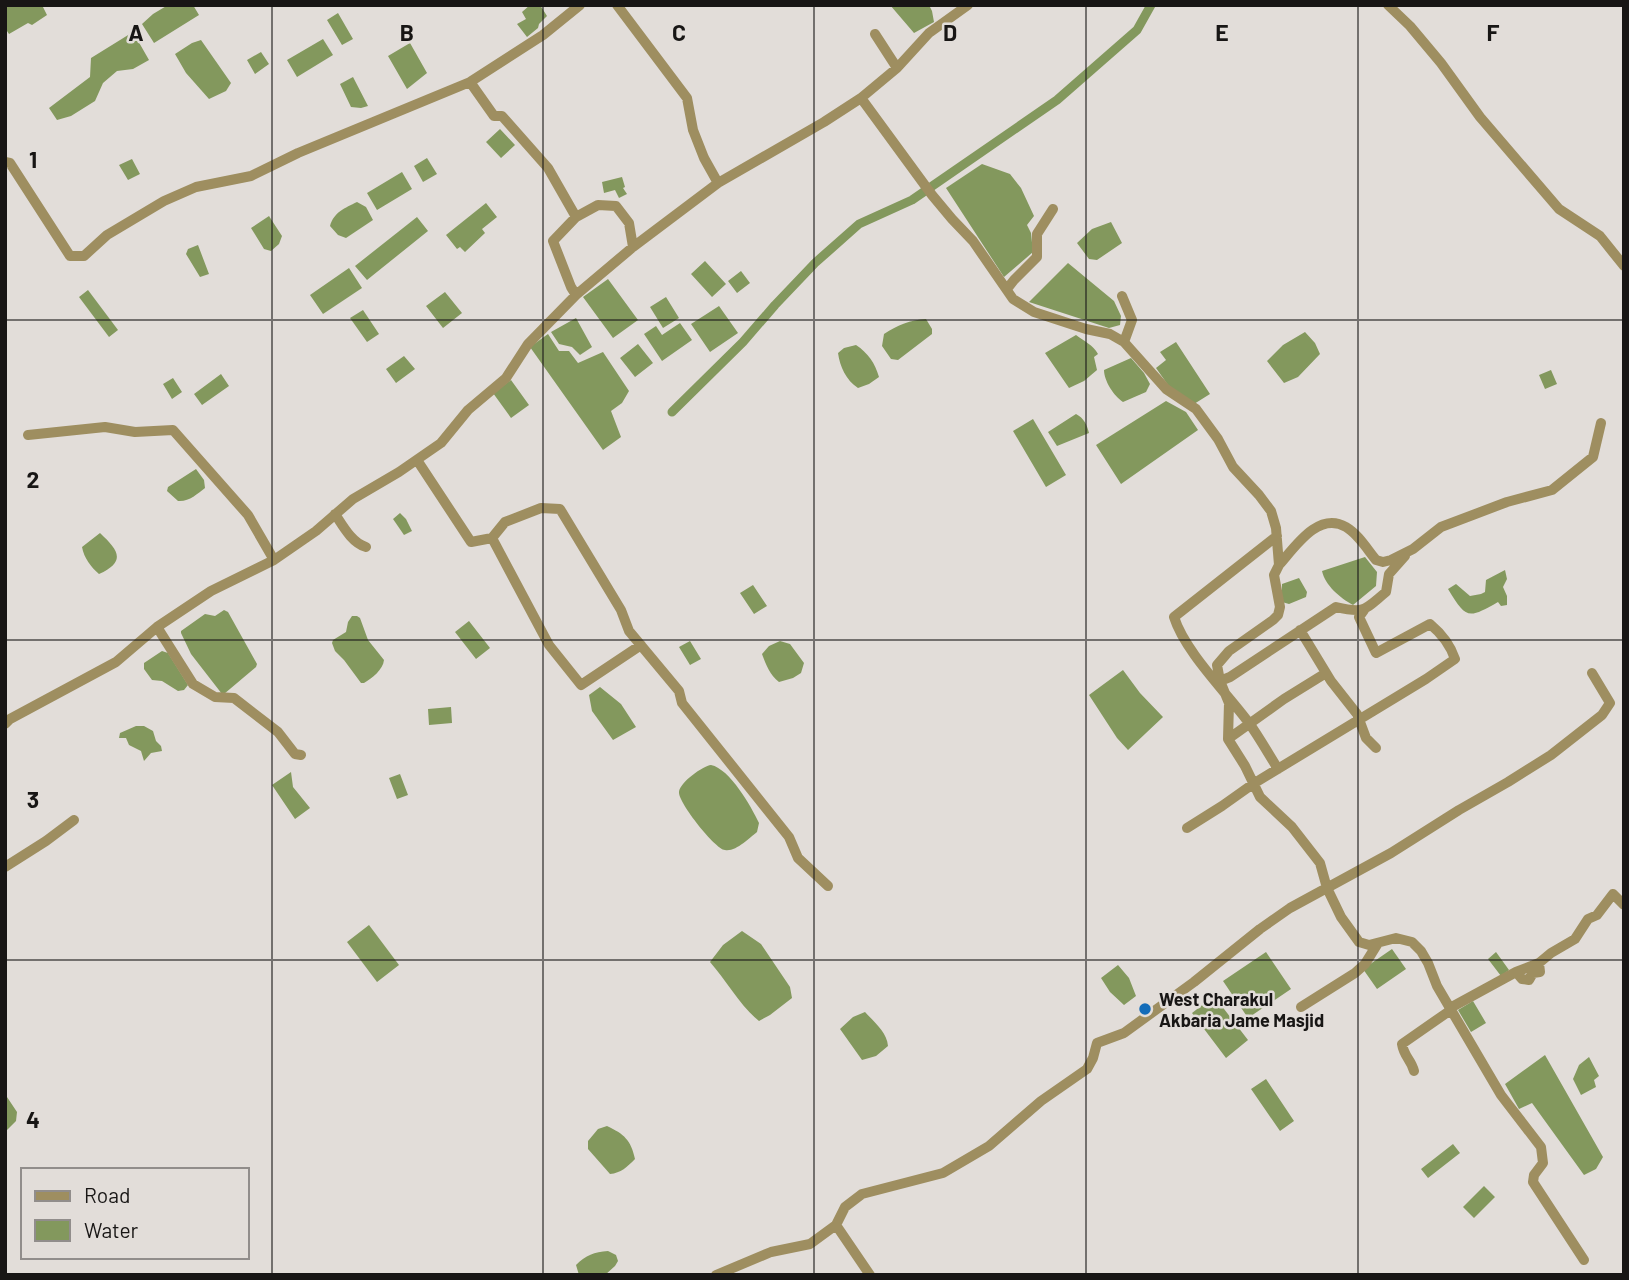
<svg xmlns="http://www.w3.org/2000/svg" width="1629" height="1280" viewBox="0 0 1629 1280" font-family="Barlow,sans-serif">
	<rect width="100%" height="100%" fill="#e2ddd9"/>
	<path fill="#83985d" d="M5,5H42L47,15L32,25L28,23L9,34L5,28Z
		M168,5H193L199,15L154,43L142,24L153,14Z
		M530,5H540L547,16L539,24L538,28L527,37L517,24L526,19L522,12Z
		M890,5H929L932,11L934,22L914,33Z
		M338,13L353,39L342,45L327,20Z
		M133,32L149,60L133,69L117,71L103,83L95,101L71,116L57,120L49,108L90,77L91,58Z
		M323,39L333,55L297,77L287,60Z
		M201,40L231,83L226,91L209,99L186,73L175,54L192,43Z
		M410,43L427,73L407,89L388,56Z
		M261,52L269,64L255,74L247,60Z
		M353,77L368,106L361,108L351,107L340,84Z
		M500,129L515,145L501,158L486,142Z
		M427,158L437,174L423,182L414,166Z
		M132,159L140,174L128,180L119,165Z
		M982,164L1010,174L1021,188L1034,216L1027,225L1031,233L1033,252L1004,277L946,188Z
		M402,172L412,189L377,210L367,193Z
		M622,177L625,187L623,188L627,194L619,198L615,190L604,193L602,182Z
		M357,202L366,207L373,220L346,238L338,235L330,226C334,212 345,208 357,202Z
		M486,203L497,217L482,229L485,233L465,252L460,247L457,249L446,235Z
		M269,216L282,236L279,244L271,251L264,249L251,228Z
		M417,217L428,231L367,280L355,266Z
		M1111,222L1122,243L1097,260L1089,259L1077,243L1092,229Z
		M198,245L209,274L200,277L186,254L188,249Z
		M705,261L726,284L712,297L691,274Z
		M1068,263L1114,301L1121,316L1120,325L1109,328L1029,302Z
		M349,268L362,288L323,314L310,295Z
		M741,271L750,283L737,293L728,281Z
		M608,279L638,320L613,338L583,297Z
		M88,290L118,330L109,337L79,297Z
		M445,292L462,313L443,328L426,306Z
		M666,297L679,318L663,328L650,307Z
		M719,306L738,333L710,352L691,324Z
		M363,310L379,334L367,342L350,318Z
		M576,318L592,347L580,355L572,347L559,344L551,332Z
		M926,319L932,329V334L898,360L891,359L882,346L884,334C898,325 910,320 926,319Z
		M680,323L692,340L662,361L644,334L656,326L662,335Z
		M1305,332L1315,343L1320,354L1298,377L1284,383L1267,361L1283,345Z
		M548,334L559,351H569L578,363L603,352L629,391L622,403L611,411L621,437L603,450L530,347Z
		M1076,335C1084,341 1093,345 1098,354L1094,357L1097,370L1084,381L1069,388L1045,353Z
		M1176,342L1210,394L1194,404L1168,385L1156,368L1166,360L1160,352Z
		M638,344L653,363L635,377L620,358Z
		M856,345C868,353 875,363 879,377L869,384L858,388C846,380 840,367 838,353L844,348Z
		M404,356L415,369L396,383L386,369Z
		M1131,358L1144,373L1150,384L1146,392L1123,402C1114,396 1104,381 1104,370Z
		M1551,370L1557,384L1545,389L1539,375Z
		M221,374L229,386L202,405L194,394Z
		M173,378L182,392L172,399L163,384Z
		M511,380L529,405L511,418L493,393Z
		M1166,401L1186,412L1198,430L1121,484L1096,445Z
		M1076,414C1084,418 1087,425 1089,433L1057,446L1048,432Z
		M1033,419L1066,475L1046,487L1013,431Z
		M196,469L204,480L205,488C197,494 189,502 178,501L167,491L168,487Z
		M400,513L406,519L412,531L404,535L393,519Z
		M100,533C118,550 127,561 99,574C91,567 84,558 82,547Z
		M1365,557L1377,572L1376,586L1353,605C1340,598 1325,585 1322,571Z
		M1505,570L1507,579L1503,587L1507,596V605L1501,606L1498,602C1467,620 1466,618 1448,589L1456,584L1470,596L1481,594L1485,592L1486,580Z
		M1299,578L1307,592L1306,597L1289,604L1282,602V584Z
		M753,585L767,606L754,614L740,593Z
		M224,610L228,612L257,664L256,667L224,694H222L191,654L181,633V631L205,614L215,616Z
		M352,616H357L360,618L368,640L384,660C383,670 372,678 364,683H361L344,660L335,651L332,643L333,640L346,632L348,622Z
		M469,621L490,648L476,659L455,632Z
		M690,641L701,659L690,665L679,647Z
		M780,641L790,644L804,663L801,673L793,678L779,682C770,675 766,665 762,654L769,646Z
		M162,651L168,653L188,685L184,690L178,691L162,681L152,680L144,669V663Z
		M1123,670L1140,693L1163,717L1128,750L1117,738L1089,695Z
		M600,687L621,704L636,727L613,740L592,711L589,695Z
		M451,707L452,723L429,725L428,709Z
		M136,726H144L153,731L156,741L161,746L162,751L151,753L144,761L141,751L129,745L126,738H119L120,733Z
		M711,765C730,769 751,806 759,823L757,832C749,838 736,852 725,850C715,849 678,802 679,792C680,782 703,766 711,765Z
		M291,772L293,787L310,808L295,819L272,785Z
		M400,774L408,795L397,799L389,778Z
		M369,925L399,965L377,982L347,942Z
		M742,931L761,944L790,987L792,998L770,1015L759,1021C741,1007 726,980 710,962L723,945Z
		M1392,949L1406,969L1377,989L1363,969Z
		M1266,952L1291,989L1248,1018L1223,981Z
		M1496,952L1509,970L1501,976L1488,959Z
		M1118,965L1129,978L1136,996L1124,1005L1110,992L1101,978Z
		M1214,996L1248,1040L1226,1058L1192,1013Z
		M1473,1001L1486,1023L1471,1032L1458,1010Z
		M865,1012C874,1022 887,1032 888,1046L876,1056L862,1060L840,1029L853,1017Z
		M1545,1055L1603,1157L1596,1169L1584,1175L1532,1103L1519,1109L1505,1084Z
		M1589,1057L1599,1076L1594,1080L1596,1087L1581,1095L1573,1079L1579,1065Z
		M1266,1079L1294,1121L1280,1131L1251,1089Z
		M5,1094L17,1112L16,1121L5,1132Z
		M607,1126C624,1134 631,1140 635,1159C627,1167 621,1173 610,1174L588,1149V1141L598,1129Z
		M1453,1144L1460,1153L1428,1178L1421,1169Z
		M1484,1186L1495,1197L1474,1218L1463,1207Z
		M608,1251L616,1255L618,1261L615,1266L605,1275H579L576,1265C586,1255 594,1252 608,1251Z"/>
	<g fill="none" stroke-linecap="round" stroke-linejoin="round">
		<path stroke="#83985d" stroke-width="9" d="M672,412L743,342L775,305L815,263L859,224L912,200L1057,100L1137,30L1151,5"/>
		<path stroke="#9e8e60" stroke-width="10" d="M617,5L687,98L693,130L704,158L718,183
			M968,5L929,33L897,68L861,98L932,195L952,219L973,241L1013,299L1034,312L1086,329L1110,334L1124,342
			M1388,5L1410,26L1441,63L1480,117L1559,209L1600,236L1624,266
			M875,34L897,68
			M470,82L494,116H502L548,168L576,217
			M5,162L10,163L70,256H84L107,235L164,201L196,187L251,176L298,153L470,82L543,35L580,5
			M1007,289L1014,280L1037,257V234L1053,209
			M576,295L571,287L553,241L576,217L598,205L616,206L629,223L633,247
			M1122,296L1132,320L1124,342L1166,389L1196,409L1218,439L1233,467L1259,495L1271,511L1276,528L1279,565L1274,575L1280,607L1278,615L1273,620L1229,651L1217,665L1220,681L1229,703L1228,739L1245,766L1260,797L1292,827L1320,863L1327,888L1341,917L1359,942L1369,945L1396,938L1412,942L1421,951L1428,963L1437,986L1501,1095L1541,1147L1543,1163L1534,1175L1533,1182L1584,1260
			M28,435L105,427L135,432L173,430L248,515L274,560
			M417,460L471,542L492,538L549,645L581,685L641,645
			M335,514C343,526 352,543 366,547
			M1277,536L1174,617C1185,652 1227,693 1249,723C1259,737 1268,753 1278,769
			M492,538L505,522L541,508L560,509L621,610L629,631L679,691L682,703L789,837L798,858L828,886
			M1279,565C1295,547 1318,511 1346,527C1358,534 1367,549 1376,560L1383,562L1391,560L1413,549L1441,527L1507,502L1552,490L1593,457L1601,423
			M157,627L193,684L215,697L234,698L278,732L295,754L301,755
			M1300,630L1331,681L1357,714L1366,738L1376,748
			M1220,681L1230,677L1336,607C1365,614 1364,610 1386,592L1389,574L1405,556
			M5,724L10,719L116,662L157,627L211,591L274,560L316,531L353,499L399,472L441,443L468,410L506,378L528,344L576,295L633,247L718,183L824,122L861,98
			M1228,739L1284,699L1326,673
			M1187,828L1222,806L1253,784L1426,679L1455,659C1450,644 1442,634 1430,624L1376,653L1359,617L1364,610
			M5,867L46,841L74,820
			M1516,972L1522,979L1529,980L1533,973L1540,972L1539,963
			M1301,1007L1355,973L1365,964L1378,943
			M1414,1071C1411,1059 1404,1057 1402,1044L1448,1012L1450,1008L1516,972L1539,963L1551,953L1575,939L1588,919L1597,915L1613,894L1624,905
			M836,1225L870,1275
			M716,1275L771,1252L810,1244L836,1225L845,1207L862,1194L943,1173L989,1146L1041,1101L1087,1069L1093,1058L1097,1043L1124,1033L1194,982L1260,929L1290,908L1391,853L1459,810L1508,782L1551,755L1602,715L1610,703L1592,673"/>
	</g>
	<path fill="none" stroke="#181615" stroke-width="2" stroke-opacity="0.55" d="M272,5V1275M543,5V1275M814,5V1275M1086,5V1275M1358,5V1275M5,320H1624M5,640H1624M5,960H1624"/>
	<circle fill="#136cb9" stroke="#e2ddd9" stroke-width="2.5" cx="1145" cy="1009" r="7"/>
	<g text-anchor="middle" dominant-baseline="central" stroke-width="5" stroke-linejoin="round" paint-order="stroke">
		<g font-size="18" font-weight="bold" fill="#181615" stroke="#e2ddd9" text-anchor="start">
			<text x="1159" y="999">West Charakul<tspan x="1159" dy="21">Akbaria Jame Masjid</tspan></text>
		</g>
	</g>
	<g font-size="23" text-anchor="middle" font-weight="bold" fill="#181615" stroke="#e2ddd9" stroke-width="5" stroke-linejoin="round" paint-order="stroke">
		<text x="136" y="41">A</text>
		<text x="407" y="41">B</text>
		<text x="679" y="41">C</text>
		<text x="950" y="41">D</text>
		<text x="1222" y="41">E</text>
		<text x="1493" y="41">F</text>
		<text x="33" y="168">1</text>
		<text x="33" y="488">2</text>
		<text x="33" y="808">3</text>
		<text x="33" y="1128">4</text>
	</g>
	<rect width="1629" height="1280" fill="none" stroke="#181615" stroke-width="14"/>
	<rect x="21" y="1168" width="228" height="91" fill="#e2ddd9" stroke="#918d8b" stroke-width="2"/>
	<rect x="35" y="1191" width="35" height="10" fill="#9e8e60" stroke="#918d8b" stroke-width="2"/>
	<text x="84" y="1203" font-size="21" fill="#181615">Road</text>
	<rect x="35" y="1220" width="35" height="21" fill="#83985d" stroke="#918d8b" stroke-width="2"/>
	<text x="84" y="1238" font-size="21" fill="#181615">Water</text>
</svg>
